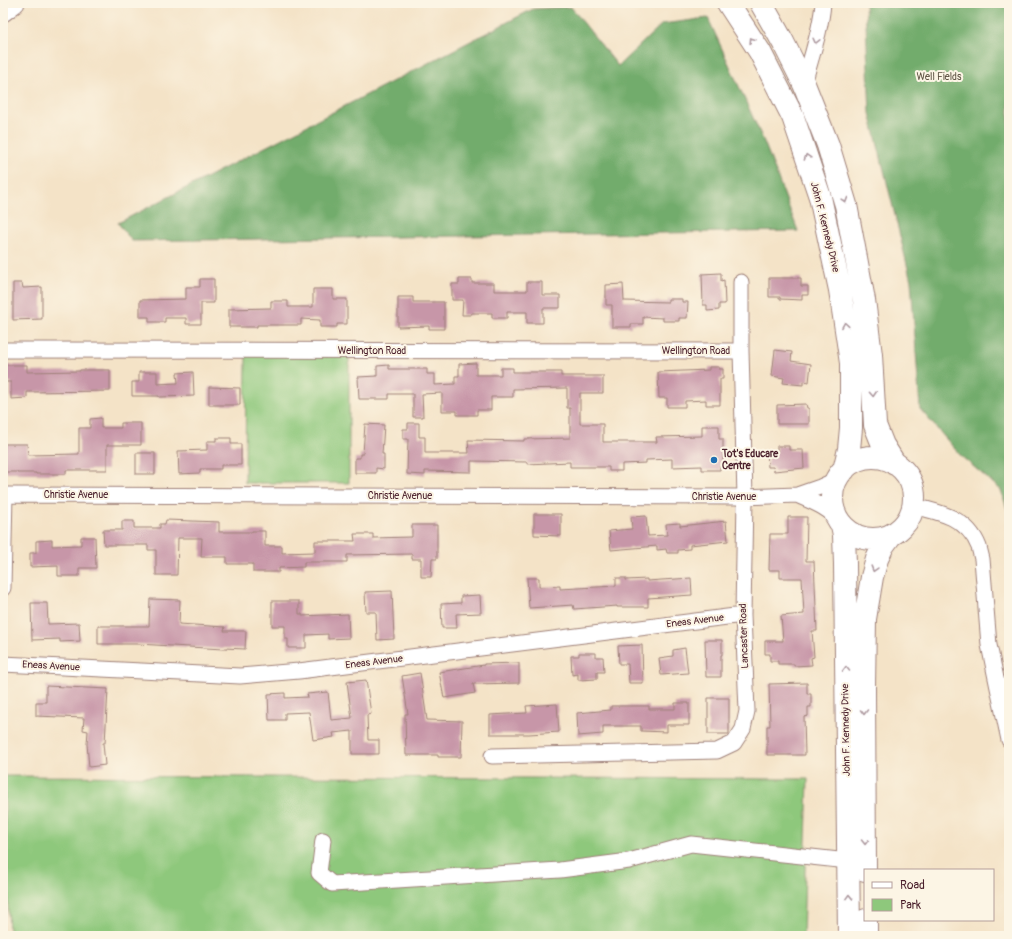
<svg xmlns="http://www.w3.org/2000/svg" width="1012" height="939" viewBox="0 0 1012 939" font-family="Pangolin,sans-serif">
	<rect width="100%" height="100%" fill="#fcf5e5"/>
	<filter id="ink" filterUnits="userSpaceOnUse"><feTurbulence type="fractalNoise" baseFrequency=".025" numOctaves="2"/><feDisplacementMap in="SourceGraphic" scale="8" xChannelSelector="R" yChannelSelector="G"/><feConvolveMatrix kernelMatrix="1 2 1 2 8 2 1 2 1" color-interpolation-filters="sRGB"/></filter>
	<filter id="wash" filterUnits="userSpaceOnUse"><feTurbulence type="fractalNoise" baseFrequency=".012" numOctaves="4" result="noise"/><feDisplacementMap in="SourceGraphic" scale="16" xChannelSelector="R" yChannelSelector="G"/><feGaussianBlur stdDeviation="0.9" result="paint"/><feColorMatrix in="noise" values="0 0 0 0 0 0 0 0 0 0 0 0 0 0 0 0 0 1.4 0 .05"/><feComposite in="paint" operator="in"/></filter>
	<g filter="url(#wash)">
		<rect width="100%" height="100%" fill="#f4e3c7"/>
		<path fill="#8ec87c" stroke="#6c7454" d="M246,354H349V483H245Z
			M4,776L808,779L803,936H9Z"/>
		<path fill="#72ac6c" stroke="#5e664c" d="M865,3H1009V515L1001,490L961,456L920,409L911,281L870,113Z
			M571,7L618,66L662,24L708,18L765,144L798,231L132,241L118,223L533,9Z"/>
		<g id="blocks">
			<path fill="#c796a8" d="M721,273V281L724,280L725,304H719V310L707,311V305H703L702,274Z
				M769,278H801V286H808V295H802V300L780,299V297H769Z
				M200,279H214V303H201V324H186V318H165V322H149V317H140V300L186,299V287H200Z
				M459,279H472V283H494V291H527V282H542V295H560V308H543V323H527V312H507V318H492V313H471V315H462L463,300H452V284H459Z
				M13,283H22L23,288L42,287V319L13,320Z
				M623,284L624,301L668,302V299H682V302H688L687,318H679V321H663V318L643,317V324H631V327H612V305H606V285Z
				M313,289H333V299H347V324H337V327H320V320L301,319V325H257V327H229V309L271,308V301H288V307H313Z
				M398,297H413V302H444V329H429V326L398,327Z
				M775,350L792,352L791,361L811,364L809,382L803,381V385L783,383L784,378L772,376Z
				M476,363V375H501V368H513V372H561V376H603V393H580V424H603V442H657L656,437L702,436V426H719V439H723V466H720V470H702V466L672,467V459L646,460V463L622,464V471H609V467H570V462L527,464V462L471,461V472L425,471V475L407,474L408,439H403V429H408V423H419V437H425V453H469L468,440L524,441V439L570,438V408H567V388L513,389V397H491V410H477V415H457V411H442V393L422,394L423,417H413V394H389V399H359L358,377L377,376V366L389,365V369H427V374H435V385L455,384V376H459V364Z
				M3,365H27V372L80,371V370H110V391L27,392V398L11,399V382H3Z
				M709,367H719V369H723V379H720V405H706V400L685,401V407H667V398H659L658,372L709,370Z
				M139,372H157V384L178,383L177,373L193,372L194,396L159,397V396H132V382H139Z
				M209,387L240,388V405H209Z
				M806,404L807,408H809V424H777V405Z
				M101,418V428H121V423H141V445H107V470H66V474H36V473H17V472H3V444H27L28,455L79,454V428H90V419Z
				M365,424L384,425L382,454H384V469L376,468V473H355V458H360V454H363Z
				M216,438H231V444H241V465H221V469H200V473L179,474L178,451L207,450V441H216Z
				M777,446H789V450H803L804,468L774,471L773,467H768L767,452L777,451Z
				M136,453H155V474H136Z
				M534,514H561V536L534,535Z
				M646,516L648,536L667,535L666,524L680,523V526L726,521L728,541L690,545V549L678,550V553H667L666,549L657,550V546L611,550L609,531L632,529L631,517Z
				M788,517H807L806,561H814L817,631H812L814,657L811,658L812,665L794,666V664H778V661H770V654H765V641H783L781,616L804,614L802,578H780V570H769L770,534H788Z
				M166,520L219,522V532H252V531H265V546H282V553L315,552V541H355L354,534H373V538L412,537V525H437V559H432L431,577H421V559H412V554L347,555V562H304V567L279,568V572H253V564H227V557H201L202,538H178L177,575H156V550H148V545H104L103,530H122V521H134V528H160V524H165Z
				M81,537H95L96,568H79V576H58V566L30,567V553H36V541L52,540V546L81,545Z
				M527,578H539V587L560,586V589L616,586V578H626V580L647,579V581L691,578L692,595L648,598V607H617V606L574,609L573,605L529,608Z
				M392,591L394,639L377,640L376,612H366L365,592Z
				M480,595L481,613L456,614L457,628H442L441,604L461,603V596Z
				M150,599L180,600L179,624L225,627L224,631H246L245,649L224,648L223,649L138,644H98V626H149Z
				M272,601H299V614H302V616L348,614L349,638L328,639V634L306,635V648H288V639H285V626H272Z
				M31,603H47L48,624L79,623L80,641L60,642V639L32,640Z
				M705,640H722V655H721V677H706Z
				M642,645L643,683H629L628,664H619L618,646Z
				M685,648L688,673L661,675L659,658L673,656V650Z
				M579,653H596V657H603L604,672H597V679L578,680V674L572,675L571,656H579Z
				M519,663V683L473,684L475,693L444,698L439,672L484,665V664Z
				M420,673L427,720L462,721L461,757H438V755H406L405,714H408L402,676Z
				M366,680L371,714L367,715L368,740H379V754H352V731L333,733L334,737L313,740L309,712L285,713V720H269L268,694L285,693V698L308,697L307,694L328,692L331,720L352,718L347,682Z
				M807,683V694H811V707H808V716L804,717L805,755H767V726H770L769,684Z
				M46,686L108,689L105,743H103L105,765L89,767L87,744L88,731L83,730L84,718L36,716V702H46Z
				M708,698H729V734H708Z
				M675,703H689V725H667V732L641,731V726H603V734L578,736L577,713L611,710V706H649V709H675Z
				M557,704L559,732L529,734H490V715L527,713L526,706Z"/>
		</g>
	</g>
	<g filter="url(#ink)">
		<use href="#blocks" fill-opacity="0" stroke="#9f8179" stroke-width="1"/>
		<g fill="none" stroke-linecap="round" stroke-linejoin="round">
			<g stroke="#9f8179" stroke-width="17">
				<path id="minor" d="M804,84C811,57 821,30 823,3
					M3,350L741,351
					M3,495L745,497L797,495L820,487L831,482L840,474
					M797,495C812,502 825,506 837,518
					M913,506C940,512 968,518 979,547C980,551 981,555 982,559L989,645L1009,740
					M3,588L5,495
					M3,664L240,676L299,671L743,615
					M492,756L717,751L734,743L743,729L747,711L743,615L745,497L741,351V282
					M323,840L319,873L332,884L560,870L629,861L691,844L848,861"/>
			</g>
			<g stroke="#9f8179" stroke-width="21">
				<path id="major" d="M3,12L15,3"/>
			</g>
			<g stroke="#9f8179" stroke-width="24">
				<path id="highway" d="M728,3L760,52L793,117L820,197L840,290L851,363V428L849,449L844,470
					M761,3L783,42L804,84L828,145L846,205L864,300L871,355L875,425L883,445L895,464
					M832 498a41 41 0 1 1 82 0a41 41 0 1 1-82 0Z
					M842,525L844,535L845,564L849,936
					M865,870L864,688L865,619L872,577L877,559L883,546L891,535
					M866,920V936"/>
			</g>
			<use href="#minor" stroke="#fff" stroke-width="15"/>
			<use href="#major" stroke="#fff" stroke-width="19"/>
			<use href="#highway" stroke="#fff" stroke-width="22"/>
		</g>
		<defs><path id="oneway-chevron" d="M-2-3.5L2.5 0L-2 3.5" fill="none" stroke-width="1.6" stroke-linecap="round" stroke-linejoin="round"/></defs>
		<g stroke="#ae9aa0">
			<use href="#oneway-chevron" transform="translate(752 40) rotate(-123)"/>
			<use href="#oneway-chevron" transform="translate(816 41) rotate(104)"/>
			<use href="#oneway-chevron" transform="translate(807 157) rotate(-108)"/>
			<use href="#oneway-chevron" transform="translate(845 200) rotate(73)"/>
			<use href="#oneway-chevron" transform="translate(845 325) rotate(-99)"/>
			<use href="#oneway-chevron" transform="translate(873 394) rotate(86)"/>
			<use href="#oneway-chevron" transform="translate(874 569) rotate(106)"/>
			<use href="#oneway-chevron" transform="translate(846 669) rotate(-91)"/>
			<use href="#oneway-chevron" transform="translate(864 712) rotate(90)"/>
			<use href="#oneway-chevron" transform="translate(865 842) rotate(89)"/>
			<use href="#oneway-chevron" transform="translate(849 897) rotate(-92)"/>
		</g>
	</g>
	<circle fill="#1f6fb2" stroke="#fcf5e5" stroke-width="1.5" cx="714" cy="460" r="4"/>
	<g text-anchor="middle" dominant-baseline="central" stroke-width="4" stroke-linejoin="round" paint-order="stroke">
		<g font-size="10" fill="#5e5243" stroke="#fcf5e5">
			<text x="939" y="77">Well Fields</text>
		</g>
		<g font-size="10" fill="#4a1f2b" stroke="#fcf5e5">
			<text transform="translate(825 227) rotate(76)">John F. Kennedy Drive</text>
			<text x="372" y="351">Wellington Road</text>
			<text x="696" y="351">Wellington Road</text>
			<text x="76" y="495">Christie Avenue</text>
			<text x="400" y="496">Christie Avenue</text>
			<text x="724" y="497">Christie Avenue</text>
			<text transform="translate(695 621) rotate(-7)">Eneas Avenue</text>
			<text transform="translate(744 636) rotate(-92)">Lancaster Road</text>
			<text transform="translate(374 662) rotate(-7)">Eneas Avenue</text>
			<text transform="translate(51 666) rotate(3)">Eneas Avenue</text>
			<text transform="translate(846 730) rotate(-91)">John F. Kennedy Drive</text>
		</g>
		<g font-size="10" font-weight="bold" fill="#4a1f2b" stroke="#fcf5e5" text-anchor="start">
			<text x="722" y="454">Tot's Educare<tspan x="722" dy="12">Centre</tspan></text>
		</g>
	</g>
	<rect width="1012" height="939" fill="none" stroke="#fcf5e5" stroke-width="16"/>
	<rect x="864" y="869" width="130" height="52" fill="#fcf5e5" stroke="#b59f9b"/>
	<rect x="872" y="882" width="20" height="6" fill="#ffffff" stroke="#b59f9b"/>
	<text x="900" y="889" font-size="12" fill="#4a1f2b">Road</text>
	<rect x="872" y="899" width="20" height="12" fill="#8ec87c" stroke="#b59f9b"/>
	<text x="900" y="909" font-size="12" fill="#4a1f2b">Park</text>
</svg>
